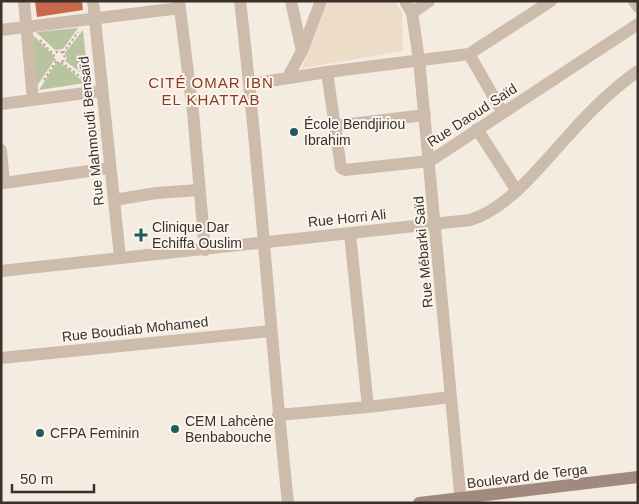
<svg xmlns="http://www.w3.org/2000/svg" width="639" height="504" viewBox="0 0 639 504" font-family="Helvetica,sans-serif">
	<rect width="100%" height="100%" fill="#f4ebe1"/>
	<path fill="#b8c4a0" d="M78,28L63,49L55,50L36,32Z
		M83,30L88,78L65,61L67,58L65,53Z
		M33,35L53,55V62L37,86Z
		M56,63H61L85,83L39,90Z"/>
	<path fill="#ecdcc8" d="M328,1H395L402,13L403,51L302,68Z"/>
	<path fill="#c8694b" d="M35,1H82L83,10L37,17Z"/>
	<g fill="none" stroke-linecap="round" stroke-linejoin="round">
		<path stroke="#b9a596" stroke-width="2" stroke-dasharray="2.5 2.5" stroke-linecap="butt" d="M40,40L54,55
			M53.5 57a5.5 5.5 0 1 1 11 0a5.5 5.5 0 1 1-11 0Z
			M63,53L78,32
			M61,62L87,82
			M44,80L56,61"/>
		<path stroke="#cdbbac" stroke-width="12" d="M24,1L33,100
			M93,1L120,257
			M179,1L193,112L205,250
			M240,1C260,168 270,336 288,503
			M291,1L302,51
			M405,1L412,13L419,60L461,503
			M634,1L638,7
			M412,13L429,1
			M1,30L180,8
			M469,54L503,113
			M327,72L341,168L345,170L430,161L638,24
			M288,77L302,51L321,1
			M250,84L327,72L469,54L551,1
			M1,104L101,91
			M334,126L425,115
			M477,129L517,191
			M1,150L4,183H1
			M4,183L110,168
			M114,200L156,193L199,190
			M350,234L368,407
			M1,271L470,220C509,208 541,165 568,136C589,112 611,90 638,71
			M1,358L271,331
			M278,415L368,407L451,397"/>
		<path stroke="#a18a7d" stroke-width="12" d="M419,503L638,477"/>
	</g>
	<g fill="#1f5a5e" stroke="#fbf5ee" stroke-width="2">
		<circle cx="294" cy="132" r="5"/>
		<path d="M138.5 227.5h5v5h5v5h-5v5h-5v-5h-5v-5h5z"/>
		<circle cx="175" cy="429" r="5"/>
		<circle cx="40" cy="433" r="5"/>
	</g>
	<g text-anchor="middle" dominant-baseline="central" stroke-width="4" stroke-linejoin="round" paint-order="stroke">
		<g font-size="14" fill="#3b302b" stroke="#fbf5ee">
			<text transform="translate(472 115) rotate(-33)">Rue Daoud Saïd</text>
			<text transform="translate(91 131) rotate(-96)">Rue Mahmoudi Bensaïd</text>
			<text transform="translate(347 218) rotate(-6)">Rue Horri Ali</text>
			<text transform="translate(423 252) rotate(-95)">Rue Mébarki Saïd</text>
			<text transform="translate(135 329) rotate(-6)">Rue Boudiab Mohamed</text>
			<text transform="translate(527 476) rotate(-7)">Boulevard de Terga</text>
		</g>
		<g font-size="14" fill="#3b302b" stroke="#fbf5ee" text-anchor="start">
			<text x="304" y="124">École Bendjiriou<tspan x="304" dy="16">Ibrahim</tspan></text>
			<text x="152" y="227">Clinique Dar<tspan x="152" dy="16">Echiffa Ouslim</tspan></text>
			<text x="185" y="421">CEM Lahcène<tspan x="185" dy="16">Benbabouche</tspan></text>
			<text x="50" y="433">CFPA Feminin</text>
		</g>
		<g font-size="15" letter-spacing="1" fill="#8c3b22" stroke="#fbf5ee">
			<text x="211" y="82">CITÉ OMAR IBN<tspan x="211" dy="17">EL KHATTAB</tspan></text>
		</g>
	</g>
	<rect width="639" height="504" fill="none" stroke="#3b302b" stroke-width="5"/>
	<path d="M12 484v8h82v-8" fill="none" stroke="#3b302b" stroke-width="2.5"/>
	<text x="20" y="484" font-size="15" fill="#3b302b" stroke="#fbf5ee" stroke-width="4" paint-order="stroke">50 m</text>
</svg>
